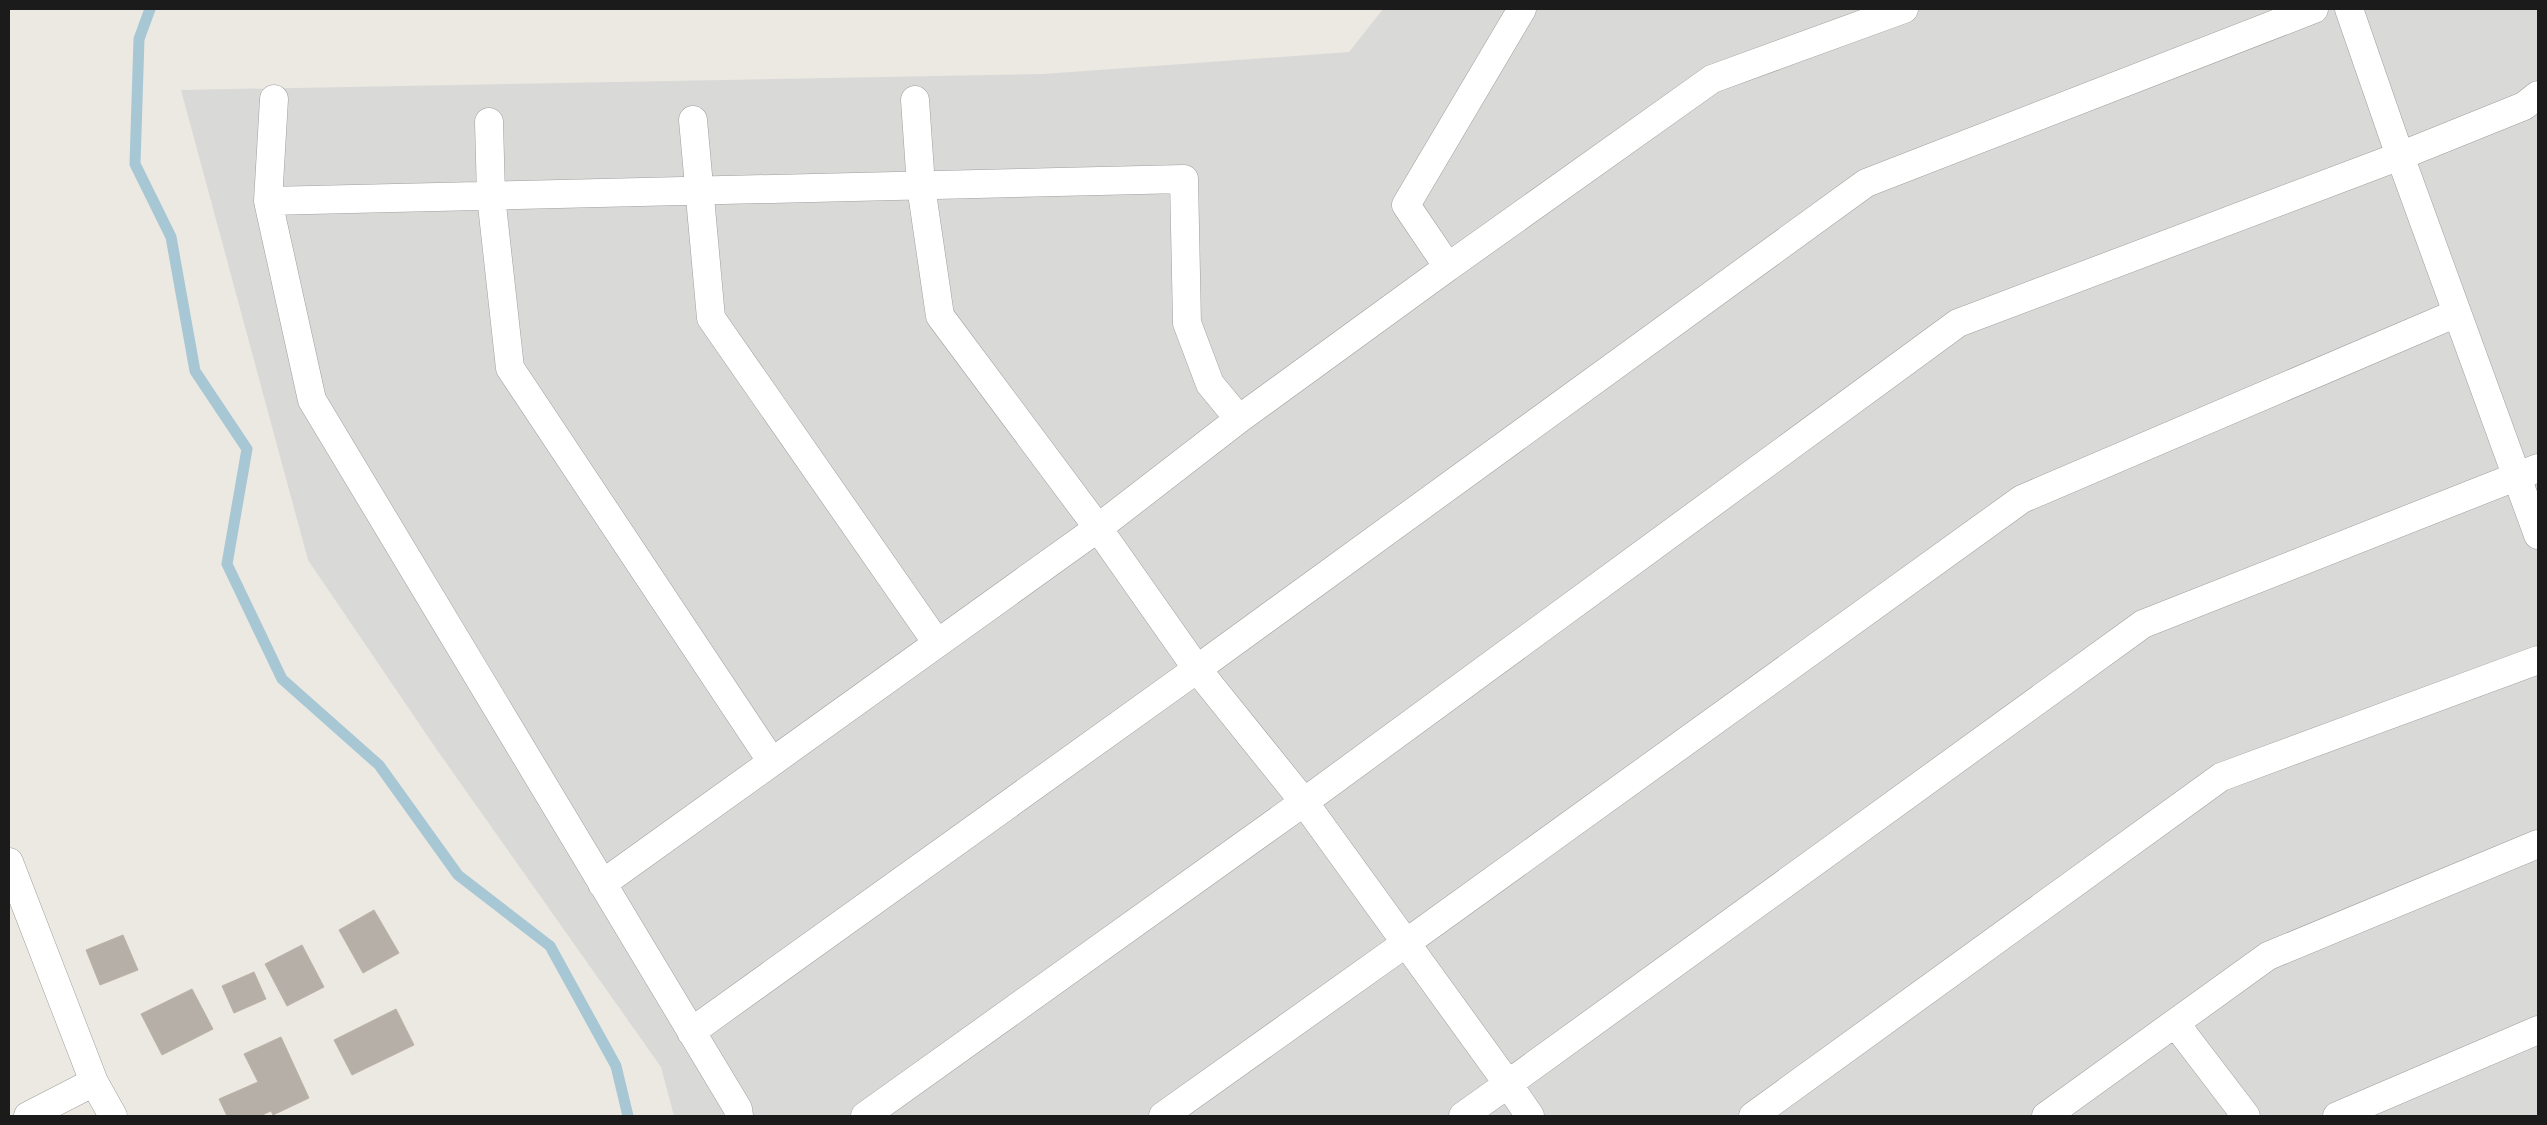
<svg xmlns="http://www.w3.org/2000/svg" width="2547" height="1125" viewBox="0 0 2547 1125" font-family="'Source Sans 3',sans-serif">
	<rect width="100%" height="100%" fill="#ece9e2"/>
	<path fill="#d9d9d8" d="M1383,9H2538V1116H674L661,1067L437,750L308,560L181,90L1043,74L1349,52Z"/>
	<g fill="none" stroke-linecap="round" stroke-linejoin="round">
		<path stroke="#a7c7d5" stroke-width="11" d="M150,9L139,39L135,164L171,237L195,371L247,449L227,564L282,679L379,765L458,875L550,946L616,1066L628,1116"/>
	</g>
	<path fill="#b5afa8" stroke="#bcb2a6" d="M374,910L399,953L363,973L339,930Z
		M123,935L138,970L100,985L86,950Z
		M302,945L324,987L287,1006L265,964Z
		M254,972L266,999L234,1013L222,986Z
		M192,989L213,1029L162,1055L141,1014Z
		M396,1009L414,1045L352,1075L334,1040Z
		M281,1037L309,1098L273,1115L271,1111L260,1116H227L219,1099L258,1082L244,1054Z"/>
	<g fill="none" stroke-linecap="round" stroke-linejoin="round">
		<g stroke="#9f9f9f" stroke-width="29">
			<path id="minor" d="M2538,95L2524,106L2400,156L2538,535
				M274,99L268,201L312,400L738,1109L739,1116
				M915,100L921,186L940,316L1098,528L1239,419
				M693,120L711,318L937,643
				M489,122L491,196L510,368L772,762
				M268,201L1184,179L1187,323L1210,384L1239,419L1448,267L1406,205L1522,9
				M1448,267L1712,79L1904,9
				M9,862L94,1082L113,1116
				M602,884L1098,528L1197,669L1866,183L2314,9
				M2175,1023L2246,1116
				M691,1032L1197,669L1304,802L1958,323L2400,156L2349,9
				M28,1116L94,1082
				M865,1116L1304,802L1406,943L2022,499L2457,313
				M1163,1116L1406,943L1508,1084L2143,624L2538,468
				M1463,1116L1508,1084L1530,1116
				M1753,1116L2221,777L2538,660
				M2046,1116L2268,956L2538,844
				M2337,1116L2538,1030"/>
		</g>
		<use href="#minor" stroke="#fff" stroke-width="28"/>
	</g>
	<rect width="2547" height="1125" fill="none" stroke="#1b1b1b" stroke-width="20"/>
</svg>
